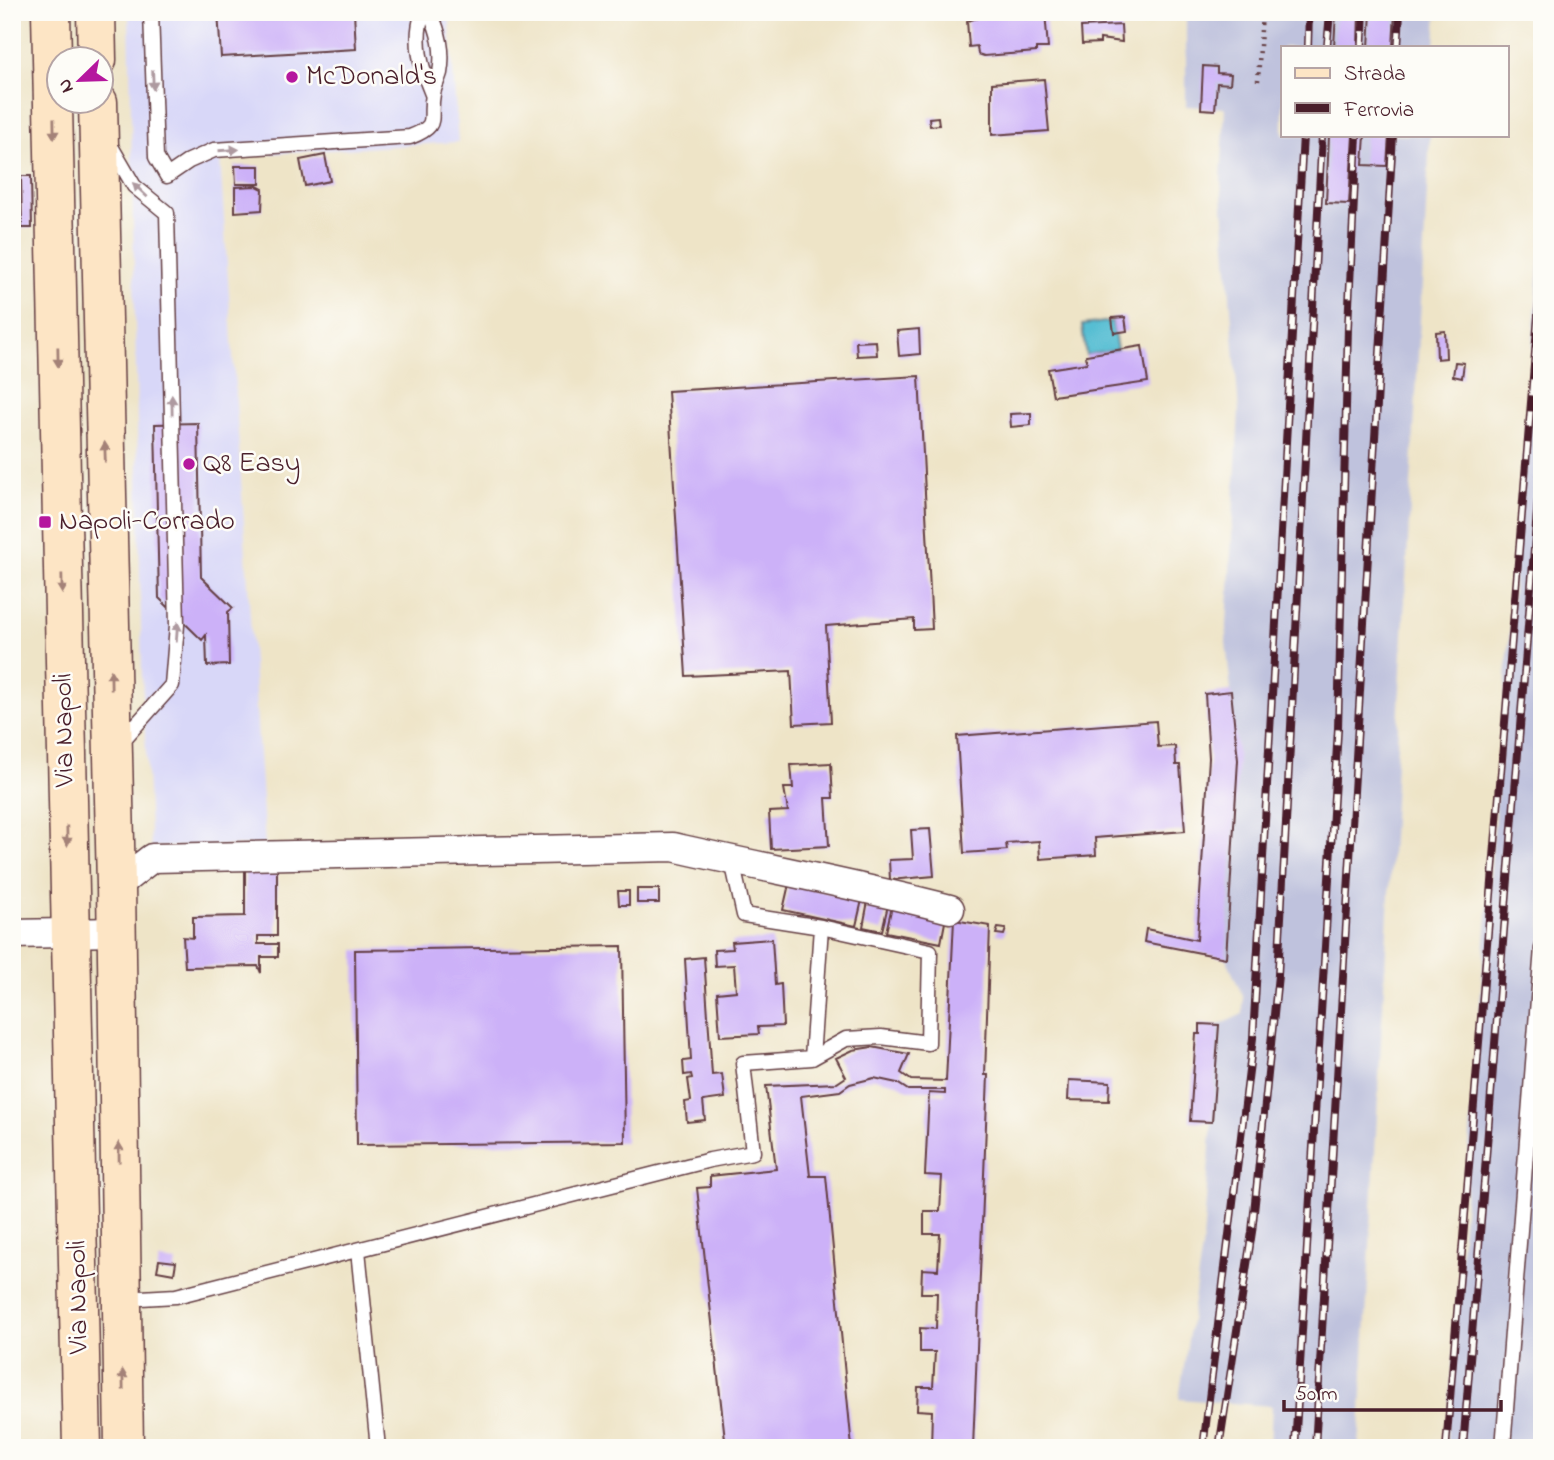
<svg xmlns="http://www.w3.org/2000/svg" width="1554" height="1460" viewBox="0 0 1554 1460" font-family="'Indie Flower',sans-serif">
	<rect width="100%" height="100%" fill="#fdfcf7"/>
	<filter id="ink" filterUnits="userSpaceOnUse"><feTurbulence type="fractalNoise" baseFrequency=".0143" numOctaves="2"/><feDisplacementMap in="SourceGraphic" scale="14" xChannelSelector="R" yChannelSelector="G"/><feConvolveMatrix kernelMatrix="1 2 1 2 8 2 1 2 1" color-interpolation-filters="sRGB"/></filter>
	<filter id="wash" filterUnits="userSpaceOnUse"><feTurbulence type="fractalNoise" baseFrequency=".00686" numOctaves="4" result="noise"/><feDisplacementMap in="SourceGraphic" scale="28" xChannelSelector="R" yChannelSelector="G"/><feGaussianBlur stdDeviation="1.57" result="paint"/><feColorMatrix in="noise" values="0 0 0 0 0 0 0 0 0 0 0 0 0 0 0 0 0 1.4 0 .05"/><feComposite in="paint" operator="in"/></filter>
	<g filter="url(#wash)">
		<rect width="100%" height="100%" fill="#eee4c7"/>
		<path fill="#d8d7f8" d="M129,12H449L458,142L220,157L265,845L151,847L142,676Z"/>
		<path fill="#bfc2dd" d="M1179,12H1437L1435,47H1283V135H1430L1359,1448H1270L1272,1406L1179,1399L1203,1242L1219,1025L1243,1014V997L1226,958L1238,760L1226,642L1239,411L1221,181L1225,108L1186,106V17L1178,16Z
			M1542,228V1448H1446L1479,1017Z"/>
		<path fill="#56bed3" stroke="#506e7f" stroke-width="2" d="M1112,321L1117,350L1086,355L1082,325Z"/>
		<g id="blocks">
			<path fill="#ccb1f8" d="M218,12H354L356,49L221,57Z
				M1045,12L1048,48H1036V52L984,56L978,54L977,46L969,47L967,21L985,16Z
				M1336,12H1359L1358,47H1334Z
				M1371,12H1395L1393,47H1369Z
				M1121,25L1122,42L1100,39V43L1082,44L1081,27Z
				M1203,66L1217,67V73L1231,74L1230,84L1217,83L1215,110L1201,109Z
				M1044,79L1049,131L992,135V83Z
				M938,117L939,125L930,126L929,118Z
				M1329,135H1353L1349,204L1326,203Z
				M1365,135H1389L1387,166L1363,165Z
				M325,155L330,181L305,186L300,160Z
				M235,166H260V184H236Z
				M21,176H31L32,228H22Z
				M257,186L263,189L262,210L235,212V187Z
				M1125,317L1127,331L1114,333L1112,318Z
				M919,329L920,354L899,356L897,331Z
				M1445,331L1446,358L1437,359L1436,332Z
				M876,341L877,355L857,356L856,342Z
				M1142,346L1148,382L1053,396L1048,369L1087,363L1086,355Z
				M1455,362L1464,363L1462,378L1453,376Z
				M919,376L932,629L914,630V619L826,626L831,722L794,724L791,671L686,676L668,391Z
				M1031,413V425L1011,427L1010,414Z
				M198,423L201,577L233,608L228,612L229,665L207,666L206,635L202,640L159,598L155,424Z
				M1231,691L1238,760L1226,958L1144,942L1146,929L1197,940L1209,758L1205,694Z
				M1156,721L1158,747L1175,746L1176,765H1180L1185,831L1095,838L1096,855L1040,859L1039,841L1006,843L1007,850L964,853L957,736Z
				M831,763L833,798H826L829,846L771,849L769,812L788,811L784,788H793L791,765Z
				M930,829L934,876L890,880L889,860L913,859L911,830Z
				M277,865V936H258V944H278V957H261V973L258,966L185,967L183,937L193,938V917L245,916V866Z
				M789,884L862,900L856,926L783,910Z
				M637,889H659V903H637Z
				M618,891H629V905H619Z
				M868,901L888,905L882,931L863,927Z
				M892,906L946,917L941,943L886,932Z
				M954,920L990,926L985,1075H988L973,1448H931L932,1411L917,1410L918,1387H933L935,1352H920V1328L936,1329L937,1293H921L922,1269L938,1270L940,1234H924V1211H940L942,1176L925,1175L929,1093L945,1094V1090H908L897,1083L874,1078L850,1084L840,1091L801,1096L810,1176H826L852,1448H726L697,1188L710,1187V1176L776,1169L766,1086L837,1083L846,1077L836,1058L853,1050L872,1047L909,1054L901,1073L911,1080L946,1081Z
				M998,928L1006,929L1004,935L996,934Z
				M772,939L775,985L781,984L783,1026L758,1027L759,1034L720,1036L717,993L736,991L734,965L715,966L714,950L733,949L732,942Z
				M622,946L625,1142L357,1145L355,950Z
				M704,957L712,1075L722,1074L725,1098L703,1101L705,1120L687,1122L685,1102L691,1101L688,1079L692,1078L691,1074L684,1075L683,1061L691,1060L685,959Z
				M1200,1024L1219,1025L1212,1122L1190,1121L1196,1034H1200Z
				M1069,1080L1110,1082L1109,1101L1068,1100Z
				M1540,1163H1542V1217L1535,1216Z
				M159,1260L176,1262L174,1274L157,1271Z"/>
		</g>
	</g>
	<g filter="url(#ink)">
		<use href="#blocks" fill-opacity="0" stroke="#633d42" stroke-width="2"/>
		<g fill="none" stroke-linecap="round" stroke-linejoin="round">
			<g stroke="#633d42" stroke-width="17">
				<path id="service" d="M151,12L156,157L167,176L189,161L214,150L410,137C441,125 428,120 433,94C434,87 438,80 440,73C444,51 439,32 430,12
					M423,12C413,40 421,68 432,94
					M109,143L134,186L167,213L177,625L172,685L121,742
					M812,1058L846,1039L881,1037L928,1043L930,951L821,927
					M358,1250L378,1448
					M123,1299L176,1296L710,1160L753,1152L743,1063L812,1058L821,927L744,915L732,861
					M1503,1448L1542,948"/>
			</g>
			<g stroke="#633d42" stroke-width="31">
				<path id="minor" d="M116,886L152,858L673,847C765,868 858,885 950,909
					M12,934L116,932"/>
			</g>
			<g stroke="#633d42" stroke-width="41">
				<path id="secondary" d="M51,12L82,1448
					M96,12L97,60
					M98,102L116,886L124,1448"/>
			</g>
			<path stroke="#633d42" stroke-width="4.5" stroke-dasharray="2 5" stroke-linecap="butt" d="M1258,81L1262,12"/>
			<use href="#service" stroke="#fff" stroke-width="14"/>
			<use href="#minor" stroke="#fff" stroke-width="28"/>
			<use href="#secondary" stroke="#fde5c5" stroke-width="38"/>
			<g stroke="#4a1f2b" stroke-width="8">
				<path id="rail" d="M1308,47L1309,12
					M1327,47L1330,12
					M1362,47L1364,12
					M1398,47L1400,12
					M1203,1448L1253,1038L1303,135
					M1219,1448L1252,1232L1278,975L1322,135
					M1295,1448L1338,729L1348,327L1357,135
					M1315,1448L1393,135
					M1446,1448L1542,267
					M1463,1448L1542,449"/>
			</g>
			<use href="#rail" stroke="#fdfcf7" stroke-width="5" stroke-dasharray="16" stroke-linecap="butt"/>
		</g>
		<defs><path id="oneway-solid" d="M-6-.8H1V-3.2L6.5 0L1 3.2V.8H-6Z" transform="scale(1.75)"/></defs>
		<g fill="#ae9aa0">
			<use href="#oneway-solid" transform="translate(153 80) rotate(88)"/>
			<use href="#oneway-solid" transform="translate(229 150) rotate(-4)"/>
			<use href="#oneway-solid" transform="translate(140 190) rotate(-136)"/>
			<use href="#oneway-solid" transform="translate(172 405) rotate(-91)"/>
			<use href="#oneway-solid" transform="translate(177 632) rotate(-86)"/>
		</g>
		<g fill="#a48278">
			<use href="#oneway-solid" transform="translate(54 129) rotate(89)"/>
			<use href="#oneway-solid" transform="translate(58 357) rotate(89)"/>
			<use href="#oneway-solid" transform="translate(105 452) rotate(-92)"/>
			<use href="#oneway-solid" transform="translate(62 584) rotate(89)"/>
			<use href="#oneway-solid" transform="translate(111 680) rotate(-91)"/>
			<use href="#oneway-solid" transform="translate(67 836) rotate(89)"/>
			<use href="#oneway-solid" transform="translate(119 1152) rotate(-91)"/>
			<use href="#oneway-solid" transform="translate(123 1380) rotate(-91)"/>
		</g>
	</g>
	<g fill="#b5179e" stroke="#fdfcf7" stroke-width="2.5">
		<circle cx="292" cy="77" r="7"/>
		<circle cx="189" cy="464" r="7"/>
		<rect x="38" y="515" width="14" height="14" rx="3.5"/>
	</g>
	<g text-anchor="middle" dominant-baseline="central" stroke-width="5" stroke-linejoin="round" paint-order="stroke">
		<g font-size="28" fill="#4a1f2b" stroke="#fdfcf7" text-anchor="start">
			<text x="306" y="77">McDonald's</text>
			<text x="203" y="464">Q8 Easy</text>
			<text x="59" y="522">Napoli-Corrado</text>
		</g>
		<g font-size="28" fill="#4a1f2b" stroke="#fdfcf7">
			<text transform="translate(65 730) rotate(-91)">Via Napoli</text>
			<text transform="translate(79 1297) rotate(-91)">Via Napoli</text>
		</g>
	</g>
	<rect width="1554" height="1460" fill="none" stroke="#fdfcf7" stroke-width="42"/>
	<rect x="1281" y="46" width="228" height="91" fill="#fdfcf7" stroke="#b5a4a5" stroke-width="2"/>
	<rect x="1295" y="68" width="35" height="10" fill="#fde5c5" stroke="#b5a4a5" stroke-width="2"/>
	<text x="1344" y="80" font-size="21" fill="#4a1f2b">Strada</text>
	<rect x="1295" y="103" width="35" height="10" fill="#4a1f2b" stroke="#b5a4a5" stroke-width="2"/>
	<text x="1344" y="116" font-size="21" fill="#4a1f2b">Ferrovia</text>
	<g transform="translate(80 80) rotate(247)"><circle r="33" fill="#fdfcf7" stroke="#b5a4a5" stroke-width="2"/>
	<path d="M0-5L12 26L0 18L-12 26Z" fill="#b5179e"/>
	<text y="-10" font-size="19" font-weight="bold" text-anchor="middle" fill="#4a1f2b">N</text>
	</g>
	<path d="M1284 1400v10h217v-10" fill="none" stroke="#4a1f2b" stroke-width="3.5"/>
	<text x="1295" y="1400" font-size="21" fill="#4a1f2b" stroke="#fdfcf7" stroke-width="5" paint-order="stroke">50 m</text>
</svg>
